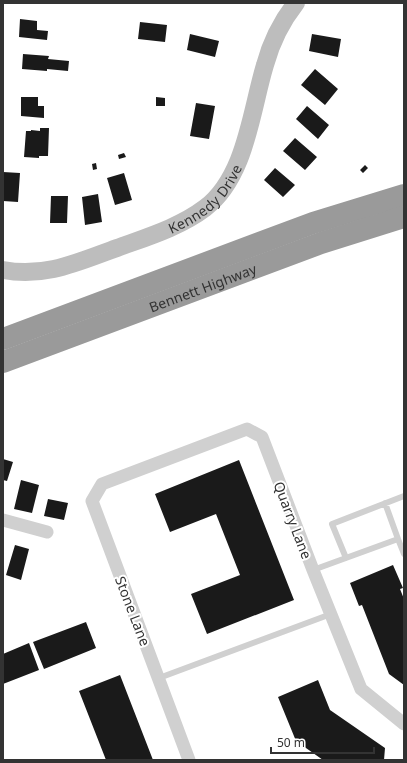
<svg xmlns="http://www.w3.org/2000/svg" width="407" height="763" viewBox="0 0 407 763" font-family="'Noto Sans',sans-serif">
	<rect width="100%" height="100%" fill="#fff"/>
	<path fill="#1a1a1a" d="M20,19L37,21V30L48,31L47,40L19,37Z
		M140,22L167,25L165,42L138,39Z
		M190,34L219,41L215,57L187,50Z
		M312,34L341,39L338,57L309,51Z
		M23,54L49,56L48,59L69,61L68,71L47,69V71L22,69Z
		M315,69L338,89L325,105L301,85Z
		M21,97H38V106H44V118L21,116Z
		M156,97L165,98V106H156Z
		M196,103L215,106L209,139L190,136Z
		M307,106L329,125L318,139L296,119Z
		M40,128H49L48,156H39V158L24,157L26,131H31V130L40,131Z
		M295,138L317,157L305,170L283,151Z
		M124,153L126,157L119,159L118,155Z
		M96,163L97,169L93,170L92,164Z
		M365,165L368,168L363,173L360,170Z
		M275,168L295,185L283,197L264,180Z
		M3,172L20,173L18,202L3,201Z
		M124,173L132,200L115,205L107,178Z
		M98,194L102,222L85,225L82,197Z
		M51,196H68L67,223H50Z
		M3,459L13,462L7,481L3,480Z
		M239,460L294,600L207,634L191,594L240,575L216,514L170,532L155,494Z
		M21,480L39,485L32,513L14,509Z
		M48,499L68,503L64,520L44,516Z
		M15,545L29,549L21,580L6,575Z
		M393,565L403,588L400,589L404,599V685L389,674L362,605L359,606L350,583Z
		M86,622L96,648L44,669L33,642Z
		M29,643L39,670L3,684V654Z
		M120,675L153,760H106L79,691Z
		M318,680L330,710L385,748L384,760H323L296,741L278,697Z"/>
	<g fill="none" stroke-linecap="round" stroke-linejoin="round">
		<path stroke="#d0d0d0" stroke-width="6" d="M385,503L398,539
			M346,558L332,524L404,496
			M313,570L398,539L404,554
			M159,678L331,614"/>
		<path stroke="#d0d0d0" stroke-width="13" d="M3,520L47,532
			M189,760L92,501L102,484L247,429L262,437L313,570L361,689L404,724"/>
		<path stroke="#bdbdbd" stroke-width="18" id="s1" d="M3,270C45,278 78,262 117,248C147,237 180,227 205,208C246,177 251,111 265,65C271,43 281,22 296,3"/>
		<g stroke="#9a9a9a" stroke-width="22">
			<path d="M3,339L313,223L404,195"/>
			<path id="s2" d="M3,362L321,243L404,217"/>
		</g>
	</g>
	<g text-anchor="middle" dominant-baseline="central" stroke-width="4" stroke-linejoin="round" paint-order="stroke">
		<g font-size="14" fill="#333" stroke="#fff">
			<text stroke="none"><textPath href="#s1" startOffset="221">Kennedy Drive</textPath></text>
			<text stroke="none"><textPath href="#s2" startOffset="213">Bennett Highway</textPath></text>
			<text transform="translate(293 520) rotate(69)">Quarry Lane</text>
			<text transform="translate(133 611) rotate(69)">Stone Lane</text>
		</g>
	</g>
	<rect width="407" height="763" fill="none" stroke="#333333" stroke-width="8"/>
	<path d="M271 747v6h103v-6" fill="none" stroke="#333333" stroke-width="2"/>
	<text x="277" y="747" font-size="12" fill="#333333" stroke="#ffffff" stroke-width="3" paint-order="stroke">50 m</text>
</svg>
